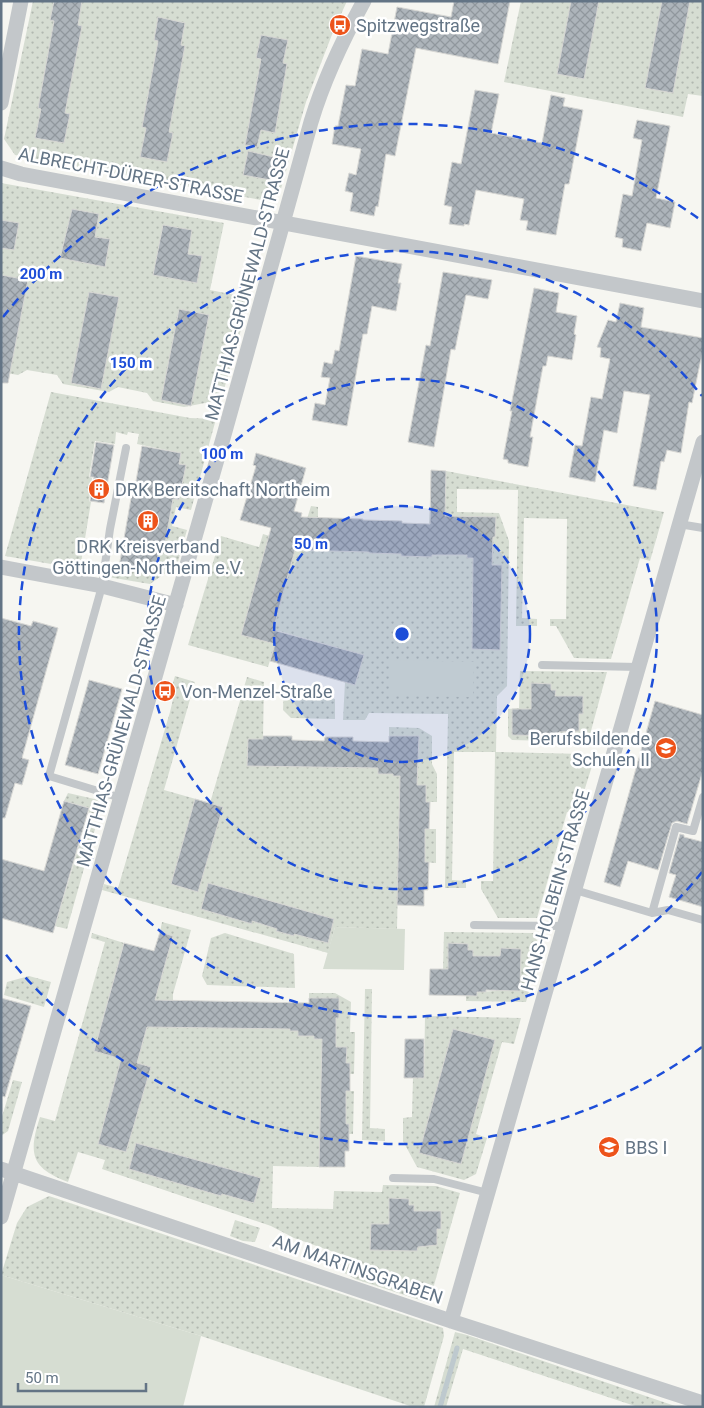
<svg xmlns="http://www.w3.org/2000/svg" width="704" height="1408" viewBox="0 0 704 1408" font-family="Roboto,sans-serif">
	<defs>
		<pattern id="grass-dots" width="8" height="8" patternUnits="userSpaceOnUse" patternTransform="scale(1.25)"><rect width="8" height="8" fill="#d6ddd2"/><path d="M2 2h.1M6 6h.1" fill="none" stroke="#b1b8b0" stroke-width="1.8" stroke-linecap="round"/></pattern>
		<pattern id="building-cross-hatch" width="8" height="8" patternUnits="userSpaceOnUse" patternTransform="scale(1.25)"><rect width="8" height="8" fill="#adb4ba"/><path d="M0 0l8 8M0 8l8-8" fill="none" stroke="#90979d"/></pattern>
	</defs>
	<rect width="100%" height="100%" fill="#f6f6f1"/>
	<path fill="url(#grass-dots)" d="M33,1H347L333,32L306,102L280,192L267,201L15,155L4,139Z
		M521,1H703V96L688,94L683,117L504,82Z
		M1,183L224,223L210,290L250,298L221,400L184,407L153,401L147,393L118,387L109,392L63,384L57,375L27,370L18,375L1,372Z
		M51,392L190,418L216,419L191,510L176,507L172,526L187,530L177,565L150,584L108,577L111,565L155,572L160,543H165L173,499L179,500L185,465L179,464L181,453L137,444L139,434L128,432L127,435L116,432L115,444L95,441L89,477L92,478L89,501L91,502L80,569L5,556Z
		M446,471L664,512L650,561L640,558L611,659L574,658L556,626H550V619H566L567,519L524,518L522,618L537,619V626H516L518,490L457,489V512L499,513L509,541L507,686L497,696L496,752L584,754L582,763L592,766L577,814L567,812L537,918H498L481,889V881H493L495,752H454L452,880L466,881V888H445L448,714L369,713L365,720H343L345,682L355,685L363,655L279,631L268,667L188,645L221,536L259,547L263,534L299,545L311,506L318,507V518L363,519V520L402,521V523L429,524L430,508H445Z
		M520,671L607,672L588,742L512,740L508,736V709L519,708Z
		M175,676L195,682L164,790L210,803L247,677L264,682L263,739H248L247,766L378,768V774H393V776H400L397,929L335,927L328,953L102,890L104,884L118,888L170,712L176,687L172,686Z
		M290,685L335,699V719L291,718L283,710L284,689Z
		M389,727L419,728L432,736V764L437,774V802H426V785H417L419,736H389Z
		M68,793L103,801L98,821L91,819L88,815L90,808L64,801Z
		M88,825L94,827L95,829L67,929L55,926L85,826Z
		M425,829H436V863L425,862Z
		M162,922L191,930L173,994V1000H163V1027L290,1029V1031H298V1036H314V1039H322L319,1167L273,1166L272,1208L333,1209L334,1191L382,1192L383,1185L436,1186L460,1193L429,1303L355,1279L343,1272L348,1257L294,1238L271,1226L102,1169L105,1160L78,1152L68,1182C31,1168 28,1154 40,1117L55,1121L105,942L91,938L92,933L124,943L94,1050L137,1063L173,936L160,932Z
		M444,932L533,933L541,948L526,1002L466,1001V996H476L477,992L496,991L497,975L473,960V950H468V944L449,943V969H443Z
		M225,933L294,954L295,988L207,985L202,976L211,938Z
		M29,976L51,982L44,1007L4,995L7,982Z
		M365,989H372L370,1128L385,1129V1141L362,1140Z
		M309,993H335L351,1002L350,1032H355L354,1074H350V1063H346L347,1047H336V1018H339V998H309Z
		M425,1016L521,1018L514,1044L502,1042L476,1134L487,1138L476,1174L464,1180L417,1167L403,1141V1118L412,1117L413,1078H424Z
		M13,1080L22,1082L8,1131L1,1136V1120Z
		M346,1091H354L353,1134H349V1124H346Z
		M49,1196L443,1328L444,1336L424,1407H413L201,1336L1,1275L17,1223L27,1207Z
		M235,1220L260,1228L255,1242L243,1241L230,1236Z
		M455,1332L467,1335L678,1407H638L463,1349L446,1407H434Z"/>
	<path fill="#d6ddd2" d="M391,660L474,662L473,697L391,696Z
		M335,927L405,929L404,970L323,969Z
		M1,1275L201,1336L183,1407H1Z"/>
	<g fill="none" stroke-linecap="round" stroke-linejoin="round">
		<path stroke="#bec9ce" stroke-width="5" d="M440,1407L457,1348"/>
	</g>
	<path fill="url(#building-cross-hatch)" stroke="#d7d7d4" d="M54,1H82L78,25L82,26L65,113L70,114L64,143L35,138L41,109L38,108L54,21L50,20Z
		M454,1H510L498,64L416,48L395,156L386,154L378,207L376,206L374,216L350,211L353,193L345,191L349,173L356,175L361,149L332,144L335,126H338L346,85L355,86L362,49L388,54L397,7L451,17Z
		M571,1H599L584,79L557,74Z
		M662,1H690L673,93L645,88Z
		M158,17L185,23L181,45L185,46L169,132L173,133L167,162L140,157L146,128L142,127L158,41L154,40Z
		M261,35L288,40L283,63L287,64L275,133L261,130L257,147L245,145L261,59L256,58Z
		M475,90L499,94L491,133L542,143L551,95L565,98L563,106L583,110L569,184H565L556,235L526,230L528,221L520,220L524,199L476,190L469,225L464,224V226L449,224L452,207L444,205L452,162L461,164Z
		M637,120L670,126L656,198L675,202L670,228L647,223L641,251L622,247L623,239L615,237L623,194L632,196L642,140L633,138Z
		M248,151L274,157L270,180L243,175Z
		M72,209L99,214L95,237L110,239L105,267L60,258Z
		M1,220L19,223L14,250L1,248Z
		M163,225L192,230L188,254L202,256L197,283L153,275Z
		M356,256L402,264L398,283H401L396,311L372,306L367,334H363L347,426L312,420L315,403L325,405L330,378L321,377L324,362L332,364L335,350L339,351Z
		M443,272L492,280L488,299L466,295L455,350L451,349L434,447L408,442L426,345L430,346Z
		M1,275L28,280L8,383H1Z
		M534,288L559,293L556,312L577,316L574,334L576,335L572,360L548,356L546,366H543L530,437H533L528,467L508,463V460L503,459L512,411H510Z
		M89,292L119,297L101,389L71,383Z
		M620,303L644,308L641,327L703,338V350L699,368L692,403L689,402L681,453L667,450L664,462L661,461L656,490L633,486L650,395L624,391L617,433L604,430L595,482L569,477L575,445L582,446L591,397L602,399L610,359L600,357L601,348L597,347L608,320L616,322Z
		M179,309L209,315L191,406L161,400Z
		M96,442L114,445L104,503L90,501L94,477H90Z
		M142,446L181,453L179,464L186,465L179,500L173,499L165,544L160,543L155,573L119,567L133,487H135Z
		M256,453L306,468L294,511L302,513L301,517L363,519V520L402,521V523L430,524L431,470L446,471L445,516L496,517L495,537H493L492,565H502L500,650L472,649L473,558H467V555H432V557L401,556V554L369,553V552L295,550L273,630L364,655L355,685L270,661L275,644L241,635L271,528L240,520L256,466L253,465Z
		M1,618L31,626L33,621L58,628L22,758L29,760L22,785L15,783L5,818H1Z
		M89,680L122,689L98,774L65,765Z
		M531,683L551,684V690H556L555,696H583V714H579V731L559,732V736L512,735V709H531Z
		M655,701L703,715V770L687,824L677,821L672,823L658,870L628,861L620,887L604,882Z
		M263,736H292V740L324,741L325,737H353V741L389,742V736H419L417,785H426V802H430L429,829H425V862H429L428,890H424V906L397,905L400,776H393V774H378V768L247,766L248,739H263Z
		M195,799L223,807L198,892L171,884Z
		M64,801L89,808L53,933L1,918V859L44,871Z
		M680,834L684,835V837L703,842V907L669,897L676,875L669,873Z
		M208,883L334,919L328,943L294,934V936L276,931L277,929L252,921V924L201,909Z
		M160,932L173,936L155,1000L309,1003V998H339V1018H336V1047H347L346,1063H350V1091H346V1124H349V1151H345V1167H319L322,1039H314V1036H298V1031H290V1029L147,1027L137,1063L151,1067L126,1152L98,1144L121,1059L94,1051L124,943L154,951Z
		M448,943L468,944V950H473V956H500L501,948L521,949L520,991L486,990V992H477V996L429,995L430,969H448Z
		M1,998L31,1006L5,1097L1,1096Z
		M453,1029L495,1040L461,1164L419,1153Z
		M405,1039H424V1078H404Z
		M136,1143L261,1178L254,1203L222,1194L221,1196L129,1169Z
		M389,1198L409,1199V1205H414V1211H441V1229H437V1245L418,1247L417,1251L370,1250L371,1224H389Z"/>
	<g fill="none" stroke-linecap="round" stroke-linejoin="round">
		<path stroke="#c3c7ca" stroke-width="8" d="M679,524L703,528
			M542,665L638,667
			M121,798L49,776L102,586L110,529L126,448
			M575,890L652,913L668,910L703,920
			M652,913L676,827L693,831L703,797
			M474,925L564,926
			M393,1178L434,1179L488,1193"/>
		<path stroke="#c3c7ca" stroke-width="15" d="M1,103L21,1
			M1,168L21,174L703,301
			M1,567L102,586L176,605
			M1,1169L451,1321L703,1403
			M1,1217L224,435L311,122C324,79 342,41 364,1
			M451,1321L703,442"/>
	</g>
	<circle cx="402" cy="634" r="128" fill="#1d4ed8" fill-opacity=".12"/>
	<g fill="none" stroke="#1d4ed8" stroke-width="2.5" stroke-dasharray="9 6">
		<circle cx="402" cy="634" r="128"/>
		<circle cx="402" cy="634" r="255"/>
		<path d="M702 872A383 383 0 1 1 702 396"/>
		<path d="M702 1047A510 510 0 0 1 3 951M3 317A510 510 0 0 1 702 221"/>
	</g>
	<defs>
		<g id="bus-disc" transform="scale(1.125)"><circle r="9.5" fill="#ed531a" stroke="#fff"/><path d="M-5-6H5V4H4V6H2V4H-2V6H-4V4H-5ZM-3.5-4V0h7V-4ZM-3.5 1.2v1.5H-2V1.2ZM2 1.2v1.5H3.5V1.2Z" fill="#fff"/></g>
		<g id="building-disc" transform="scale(1.125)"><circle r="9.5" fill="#ed531a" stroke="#fff"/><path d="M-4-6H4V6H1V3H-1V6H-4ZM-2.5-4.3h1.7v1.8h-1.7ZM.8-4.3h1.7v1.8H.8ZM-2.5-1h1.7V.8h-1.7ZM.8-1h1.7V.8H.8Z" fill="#fff"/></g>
		<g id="school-disc" transform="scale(1.125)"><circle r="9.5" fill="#ed531a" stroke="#fff"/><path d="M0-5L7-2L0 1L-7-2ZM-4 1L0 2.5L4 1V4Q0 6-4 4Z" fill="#fff"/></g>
	</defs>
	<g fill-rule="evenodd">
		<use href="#bus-disc" x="340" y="25"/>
		<use href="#building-disc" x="99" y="489"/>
		<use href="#building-disc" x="148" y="521"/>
		<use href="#bus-disc" x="165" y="691"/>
		<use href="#school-disc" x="666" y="748"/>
		<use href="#school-disc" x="609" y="1147"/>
	</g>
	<g text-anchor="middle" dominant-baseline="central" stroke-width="5" stroke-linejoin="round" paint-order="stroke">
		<g font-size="18" fill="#637485" stroke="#fff" text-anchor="start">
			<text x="356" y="25">Spitzwegstraße</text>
			<text x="115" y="489">DRK Bereitschaft Northeim</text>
			<text x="148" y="546" text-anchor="middle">DRK Kreisverband<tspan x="148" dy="21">Göttingen-Northeim e.V.</tspan></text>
			<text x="181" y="691">Von-Menzel-Straße</text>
			<text x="650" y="738" text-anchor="end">Berufsbildende<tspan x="650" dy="21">Schulen II</tspan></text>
			<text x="625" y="1147">BBS I</text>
		</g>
		<g font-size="18" fill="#637485" stroke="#fff">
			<text transform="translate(131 175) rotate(11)">ALBRECHT-DÜRER-STRASSE</text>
			<text transform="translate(247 284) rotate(-75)">MATTHIAS-GRÜNEWALD-STRASSE</text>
			<text transform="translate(121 731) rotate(-74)">MATTHIAS-GRÜNEWALD-STRASSE</text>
			<text transform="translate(555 890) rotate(-74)">HANS-HOLBEIN-STRASSE</text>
			<text transform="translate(358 1269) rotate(19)">AM MARTINSGRABEN</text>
		</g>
	</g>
	<circle cx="402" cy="634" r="8" fill="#1d4ed8" stroke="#fff" stroke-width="2.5"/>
	<g font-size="15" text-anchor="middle" font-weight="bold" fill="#1d4ed8" stroke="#fff" stroke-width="5" stroke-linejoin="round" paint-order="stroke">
		<text x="41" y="279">200 m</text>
		<text x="131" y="368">150 m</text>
		<text x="222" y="459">100 m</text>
		<text x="311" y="549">50 m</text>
	</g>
	<rect width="704" height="1408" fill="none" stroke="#637485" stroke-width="5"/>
	<path d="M18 1383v8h128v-8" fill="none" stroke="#637485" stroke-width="2.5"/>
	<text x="25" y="1383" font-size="15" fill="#637485" stroke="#ffffff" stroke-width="4" paint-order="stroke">50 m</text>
</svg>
